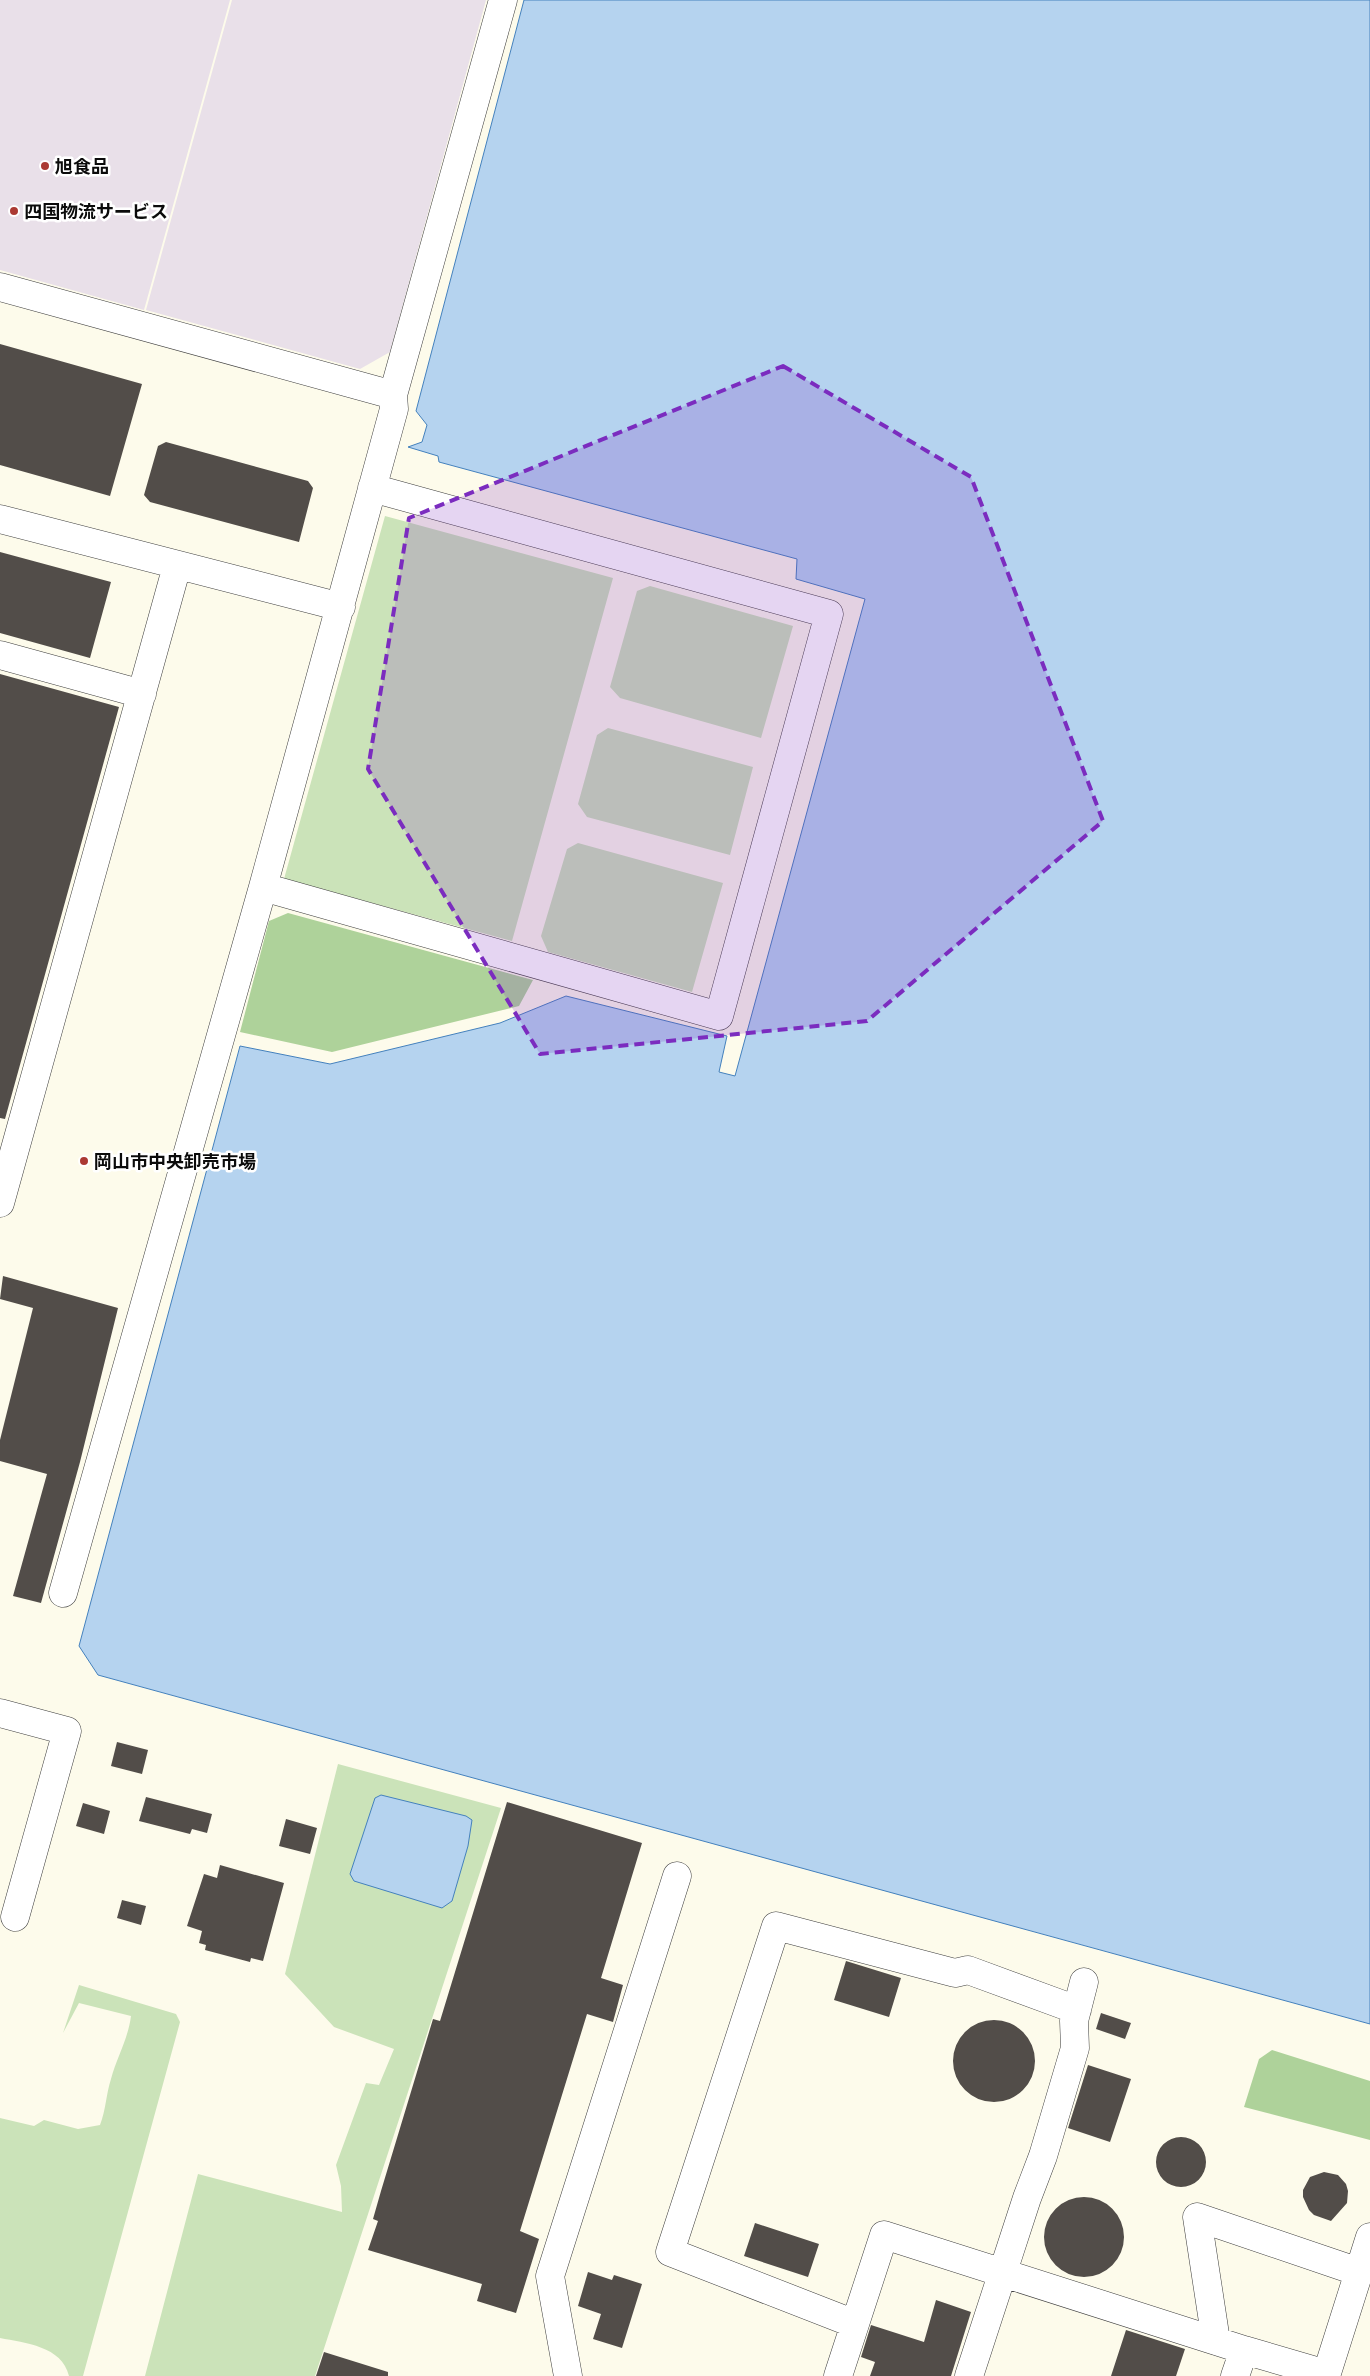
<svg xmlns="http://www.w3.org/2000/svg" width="1370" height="2376" viewBox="0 0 1370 2376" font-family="Lora,'Noto Sans JP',serif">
	<rect width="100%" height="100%" fill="#fdfbeb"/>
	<path fill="#e9e0e9" d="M0,0H230L144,310L0,270Z
		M232,0H486L390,352L360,369L146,310Z"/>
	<path fill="#cbe3b9" d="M385,516L613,578L512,941L284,879Z
		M650,586L793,626L761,738L620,698L610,687L637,591Z
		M608,728L753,767L730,855L587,817L578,804L597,735Z
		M578,843L723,883L692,992L548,952L541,936L567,849Z
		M338,1764L501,1808L315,2376H145L198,2174L342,2212L341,2186L336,2165L366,2083L379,2085L394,2049L334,2027L285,1974Z
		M79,1985L176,2014L180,2022L83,2376H69C62,2346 25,2343 0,2338V2118L34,2126L44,2120L78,2129L100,2125C106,2110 106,2094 111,2079C117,2057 128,2039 131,2016L79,2003L63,2033Z"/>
	<path fill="#aed29a" d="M288,913L533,980L519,1006L332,1052L240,1032L269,921Z
		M1272,2050L1370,2081V2140L1244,2107L1259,2059Z"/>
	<path fill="#b5d3ef" stroke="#4481bd" d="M524,0H1370V2024L98,1675L79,1646L240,1046L330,1064L500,1023L566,996L727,1036L719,1072L735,1076L865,599L796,579L797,559L439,462L438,456L408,447L422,442L427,425L416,411Z
		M381,1795L466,1816L472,1820L468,1846L452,1901L442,1908L354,1881L350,1874L375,1798Z"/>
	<path fill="#524d49" d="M0,344L142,384L110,496L0,465Z
		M166,442L308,481L313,488L299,542L150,502L144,495L158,446Z
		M0,552L111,582L90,658L0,633Z
		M0,674L119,707L5,1119L0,1118Z
		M3,1276L118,1308L80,1462L41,1603L13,1596L47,1474L0,1461V1440L33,1308L0,1299Z
		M117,1742L148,1750L142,1774L111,1766Z
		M146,1797L212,1814L207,1833L192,1829L190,1834L139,1821Z
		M507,1802L642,1843L601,1978L623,1985L613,2022L587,2014L520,2231L539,2239L516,2313L477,2301L482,2284L368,2250L378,2221L373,2219L381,2191L433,2019L440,2021Z
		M83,1803L110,1811L104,1834L76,1826Z
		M286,1819L317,1828L310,1854L279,1846Z
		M220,1865L284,1883L263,1961L251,1958L250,1962L205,1950L206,1945L199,1943L202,1931L187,1926L204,1874L217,1878Z
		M122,1900L146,1906L141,1925L117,1918Z
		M846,1961L901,1978L889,2017L834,2000Z
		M1101,2013L1131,2023L1125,2039L1096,2029Z
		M953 2061a41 41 0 1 1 82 0a41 41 0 1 1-82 0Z
		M1088,2065L1131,2079L1110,2142L1068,2128Z
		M1156 2162a25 25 0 1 1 50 0a25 25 0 1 1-50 0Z
		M1324,2172L1338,2175L1346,2184L1348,2191L1347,2203L1331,2221L1314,2215L1309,2210L1303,2197V2190L1310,2177Z
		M1044 2237a40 40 0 1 1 80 0a40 40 0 1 1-80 0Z
		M755,2223L819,2244L808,2277L744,2256Z
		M588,2272L612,2280L614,2275L642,2284L622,2348L593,2339L601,2314L578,2306Z
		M936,2300L971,2312L951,2376H870L875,2362L861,2357L871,2325L924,2342Z
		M1126,2330L1185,2349L1176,2376H1111Z
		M324,2352L388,2372V2376H316Z"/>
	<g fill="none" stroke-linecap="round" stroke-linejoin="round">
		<g stroke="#3e3e3e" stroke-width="29">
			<path id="minor" d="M0,287L393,395
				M0,519L341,607
				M0,655L142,694
				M263,887L719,1016L829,614L372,488
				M0,1203L177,566
				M63,1593L263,887L394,409L393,395L503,0
				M0,1713L67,1731L15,1917
				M855,2324L670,2252L776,1926L955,1973L968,1970L1077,2010
				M1216,2341L1197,2217L1359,2272
				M568,2376L550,2276L677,1876
				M838,2376L884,2235L1244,2350L1326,2374
				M969,2376L1027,2198L1043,2156L1075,2048L1074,2021L1084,1982
				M1235,2376L1244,2350
				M1326,2376L1370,2237"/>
		</g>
		<use href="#minor" stroke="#fff" stroke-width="28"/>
	</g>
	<path fill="#7b2cbf" fill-opacity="0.2" stroke="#7b2cbf" stroke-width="4" stroke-dasharray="10 6" stroke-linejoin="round" d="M783,366L971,477L1103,821L867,1021L540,1054L368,769L409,518Z"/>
	<g fill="#ab3933" stroke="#fff" stroke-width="2">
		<circle cx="45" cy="166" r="5"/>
		<circle cx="14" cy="211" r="5"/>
		<circle cx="84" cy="1161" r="5"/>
	</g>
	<g text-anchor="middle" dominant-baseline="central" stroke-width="5" stroke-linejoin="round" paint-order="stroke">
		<g font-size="18" font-weight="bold" fill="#0b0b0b" stroke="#fff" text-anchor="start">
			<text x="55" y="166">旭食品</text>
			<text x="24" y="211">四国物流サービス</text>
			<text x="94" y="1161">岡山市中央卸売市場</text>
		</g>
	</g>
</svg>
